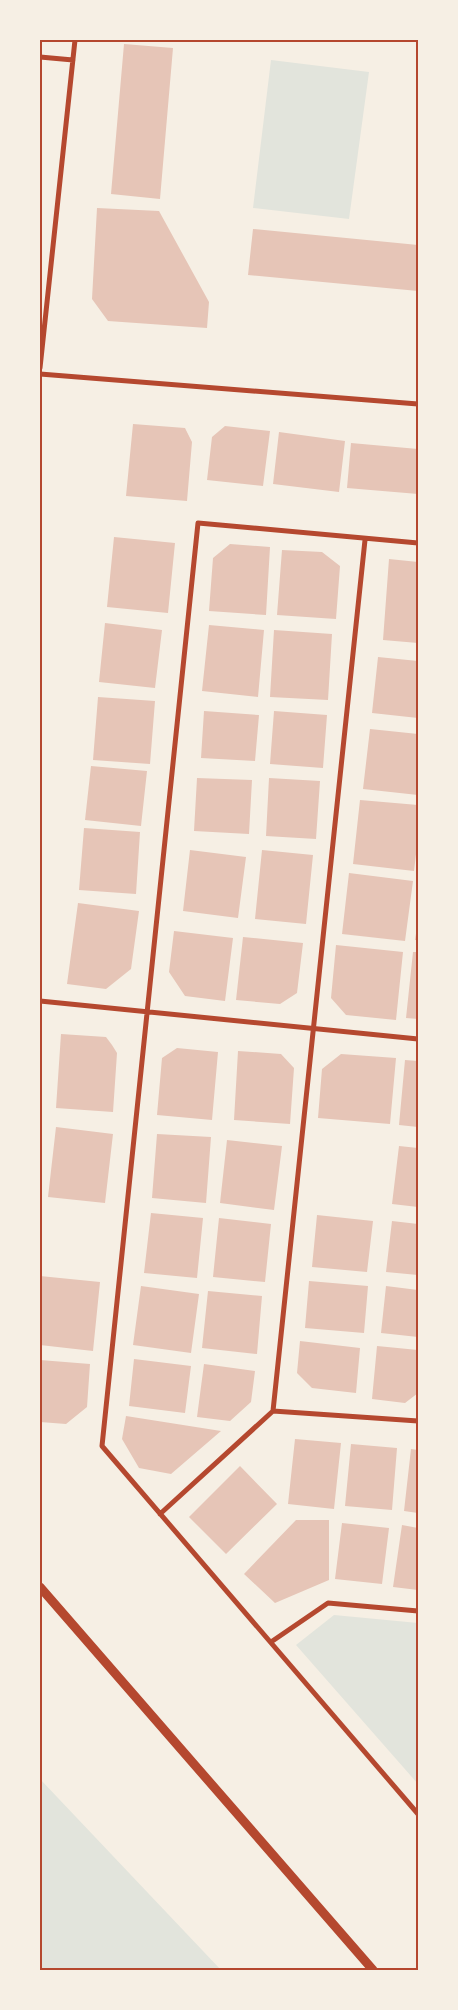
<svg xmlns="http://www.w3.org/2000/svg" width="458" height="2010" viewBox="0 0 458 2010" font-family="Cabin,sans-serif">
	<rect width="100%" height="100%" fill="#f6efe4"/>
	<path fill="#e2e4dc" d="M271,60L369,72L349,219L253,208Z
		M334,1615L418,1623V1784L296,1645Z
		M40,1779L221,1970H40Z"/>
	<path fill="#e6c5b7" d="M124,44L173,48L160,199L111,194Z
		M97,208L159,211L209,302L207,328L108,321L92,299Z
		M253,229L418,245V291L248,275Z
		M133,424L185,428L192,442L187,501L126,496Z
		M225,426L270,431L263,486L207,480L212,437Z
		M279,432L345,441L339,492L273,484Z
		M351,443L418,449V494L347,488Z
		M114,537L175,543L168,613L107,607Z
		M230,544L270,547L266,615L209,611L213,558Z
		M282,550L322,552L340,566L336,619L277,615Z
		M389,559L418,562V643L383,640Z
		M105,623L162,630L155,688L99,682Z
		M209,625L264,630L258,697L202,691Z
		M274,630L332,634L328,700L270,697Z
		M378,657L418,661V718L372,713Z
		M98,697L155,701L150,764L93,760Z
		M204,711L259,715L255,761L201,758Z
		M274,711L327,715L323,768L270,764Z
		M370,729L418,734V795L363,789Z
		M91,766L147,771L141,826L85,820Z
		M197,778L252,780L249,834L194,831Z
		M269,778L320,781L316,839L266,836Z
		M360,800L418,805V837L414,871L353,864Z
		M84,828L140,832L136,894L79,890Z
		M190,850L246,857L238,918L183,911Z
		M262,850L313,855L306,924L255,919Z
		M349,873L413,881L405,941L342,934Z
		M78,903L139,911L131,969L106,989L67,984Z
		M417,927L418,928V940H415Z
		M174,931L233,938L225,1001L185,996L169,972Z
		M243,937L303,943L297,993L280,1004L236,1000Z
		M336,945L403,952L396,1020L346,1015L331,998Z
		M413,952H418V1019L406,1018Z
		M61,1034L106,1037L112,1045L117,1053L113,1112L56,1108Z
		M177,1048L218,1052L212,1120L157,1115L162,1058Z
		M238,1051L281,1054L294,1068L290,1124L234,1120Z
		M341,1054L396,1058L390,1124L318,1118L322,1069Z
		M405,1060L418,1061V1127L399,1125Z
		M56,1127L113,1134L105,1203L48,1197Z
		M157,1134L211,1137L206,1203L152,1198Z
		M227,1140L282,1146L274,1210L220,1203Z
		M399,1146L418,1148V1207L392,1204Z
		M151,1213L203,1218L197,1278L144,1273Z
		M317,1215L373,1221L367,1272L312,1267Z
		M219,1218L271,1224L265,1282L213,1277Z
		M392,1221L418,1224V1275L386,1272Z
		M40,1276L100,1282L93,1351L40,1345Z
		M309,1281L368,1286L364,1333L305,1328Z
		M141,1286L199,1294L191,1353L133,1345Z
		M386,1286L418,1290V1337L381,1333Z
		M208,1291L262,1296L257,1354L202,1348Z
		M300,1341L360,1348L356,1393L312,1388L297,1373Z
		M377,1346L418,1350V1393L405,1403L372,1399Z
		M134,1359L191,1366L185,1413L129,1406Z
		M40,1360L90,1364L87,1407L66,1424L40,1422Z
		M204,1364L255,1371L251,1402L230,1421L197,1417Z
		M126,1416L221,1431L171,1474L139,1468L122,1439Z
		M295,1439L341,1443L334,1509L288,1504Z
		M351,1444L397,1448L392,1510L345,1506Z
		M411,1449L418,1450V1513L404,1511Z
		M240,1466L277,1504L226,1554L189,1517Z
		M296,1520H329V1580L275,1603L244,1574Z
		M342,1523L389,1528L382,1584L335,1579Z
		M402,1525L418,1528V1590L393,1587Z"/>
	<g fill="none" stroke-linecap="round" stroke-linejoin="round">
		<path stroke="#b5482f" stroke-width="5" d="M40,57L73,60
			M40,368L75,40
			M40,374L418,404
			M418,543L198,523L102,1446L418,1814
			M40,1001L418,1039
			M273,1411L418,1421
			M160,1514L273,1411L365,540
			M271,1642L328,1603L418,1611"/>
		<path stroke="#b5482f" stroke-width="9" d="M40,1587L373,1970"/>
	</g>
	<rect width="458" height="2010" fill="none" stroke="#f6efe4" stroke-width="82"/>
	<rect x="41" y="41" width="376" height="1928" fill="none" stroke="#b5482f" stroke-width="2"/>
</svg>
